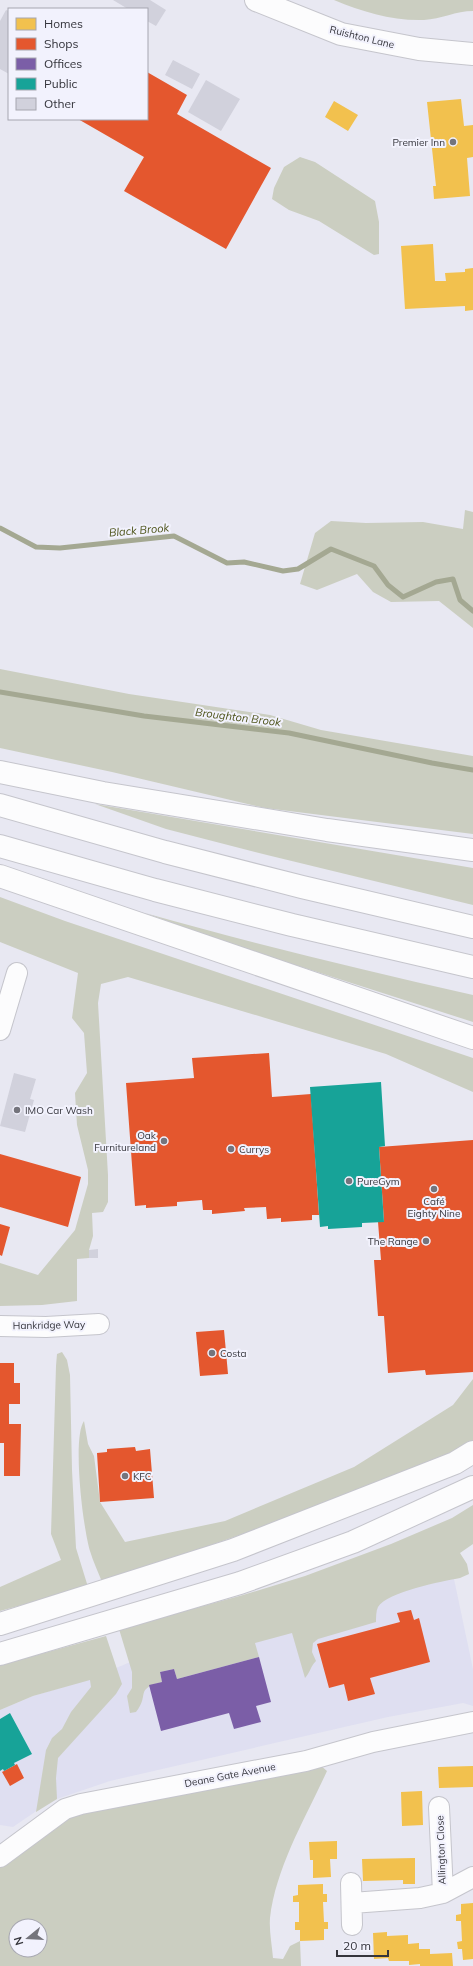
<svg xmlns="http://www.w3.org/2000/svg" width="473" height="1966" viewBox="0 0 473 1966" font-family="Mulish,sans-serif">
	<rect width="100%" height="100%" fill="#e8e8f2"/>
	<path fill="#dfdff1" d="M446,1563L454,1579L473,1669V1706L463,1703L388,1717L110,1781L51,1801L13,1827L0,1825V1710L33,1696L90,1679L135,1660Z"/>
	<path fill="#cbcec1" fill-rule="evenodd" d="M334,0H473V11C456,11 441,19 424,20C392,21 363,12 334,0Z
		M300,157L315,162L375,201L379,222V254L374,255L319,221L289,210L272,199L274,188L284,167Z
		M465,510L473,512V628L439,601L391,602L373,592L357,574L317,590L300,584L315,533L331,521L366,523L423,522L463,529Z
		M0,669L129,694L270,715L321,730L473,756V834L265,808L112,772L0,748Z
		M95,804L473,868V905L267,855L166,829Z
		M0,897L65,921L473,1058V1092L386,1054L128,977L101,984L98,1003L108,1175V1202L103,1212L92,1213L93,1236L89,1250V1258L77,1259V1301L42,1305L0,1306V1263L38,1275L75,1230L88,1184V1170L77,1125L75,1093L87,1073L84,1033L72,1018L78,973L0,942Z
		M145,913C254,944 363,970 473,995V1022L233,945Z
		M62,1352L67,1360L70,1375L72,1470L76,1548L88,1587L0,1611V1587L61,1560L51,1534L56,1366L57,1354Z
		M473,1379V1442C353,1498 227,1540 102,1582C98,1572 93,1561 90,1551C83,1528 72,1438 84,1421L88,1444L94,1456L100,1502L125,1542L225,1521L354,1467L453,1405Z
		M473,1505V1544L460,1553L467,1564L469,1574L460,1578C443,1581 387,1592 378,1607C376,1611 376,1617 376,1622L318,1639L313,1643L312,1652L316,1661C310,1667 310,1673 305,1678L292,1633L255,1643L259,1657L177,1679L174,1669L160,1672L162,1682C134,1689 150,1695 136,1712L130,1713L127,1696L132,1688V1672L119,1629L243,1595L305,1576L391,1544L452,1518Z
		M106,1636L122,1684L116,1694L58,1758L56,1778L57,1799L36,1812L46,1750L52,1738L62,1729L71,1712L91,1687L90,1680L33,1696L0,1710V1665Z
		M320,1765L327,1771C306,1817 276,1867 270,1918C269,1931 272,1945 273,1958L283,1959L290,1946L300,1941L301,1966H0V1867L47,1830L69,1817ZM16,1926H40V1950H16Z"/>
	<path fill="#f2c14e" d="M461,99L464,126L473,125V157L467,158L470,196L434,199L433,186H436L427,102Z
		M334,101L358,115L348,131L325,117Z
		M433,244L435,281H446L445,273L465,272V269L473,268V310L465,311V306L405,309L401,246Z
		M473,1766V1787L439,1788L438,1767Z
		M422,1791L423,1825L402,1826L401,1792Z
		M337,1841V1859H330L331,1877L313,1878V1860H310L309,1842Z
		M415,1858V1884H403V1880L363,1881L362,1859Z
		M323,1884V1894H327V1902H323L324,1922H328V1929H324V1940L300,1941V1930H295V1922H299V1902H293V1896L298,1895V1885Z
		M473,1903V1959L463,1960L462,1949H458L457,1942L462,1941L461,1921H456V1915L461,1914V1904Z
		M387,1932V1936L408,1935V1944L419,1943V1949H430V1954L452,1953L453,1966H420V1964L409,1965V1961H389L388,1958L374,1959L373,1933Z"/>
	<path fill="#e4572e" d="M147,72L187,95L177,114L271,168L226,249L124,191L144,157L78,119H147Z
		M269,1053L272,1097L311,1094L319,1215H312V1220L281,1222V1218L267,1219L266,1207L244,1208L245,1211L212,1214V1210H203L202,1200L177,1202V1206L146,1208V1205L135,1206L126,1083L194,1078L192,1058Z
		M473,1140V1372L426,1375L425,1370L388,1373L384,1316H378L374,1260H381L378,1222H384L379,1147Z
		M0,1154L81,1177L68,1227L0,1207Z
		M0,1224L10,1227L2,1256L0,1255Z
		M224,1330L228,1374L200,1376L196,1332Z
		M0,1363H14V1383H20V1404H9V1424H21L20,1476H4V1443H0Z
		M135,1447L136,1451L150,1449L154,1498L100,1502L97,1453L107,1452V1449Z
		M411,1610L414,1620L419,1618L430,1662L370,1678L375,1694L348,1701L344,1684L329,1688L317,1644L400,1622L397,1613Z
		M17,1764L24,1778L10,1786L2,1772Z"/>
	<path fill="#7b5ea7" d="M259,1657L271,1702L256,1706L261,1722L234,1729L229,1713L161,1731L149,1685L162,1682L160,1672L174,1669L177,1679Z"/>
	<path fill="#17a398" d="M381,1082L385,1146L379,1147L384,1222L362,1223V1227L328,1229V1226L320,1227L310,1087Z
		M10,1713L32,1754L14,1763L15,1765L4,1771L3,1769L0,1771V1719Z"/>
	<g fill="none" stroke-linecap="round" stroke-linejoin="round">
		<path stroke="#a4a892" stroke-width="5" d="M0,528L36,547L60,548L174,536L227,563L244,562L283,571L298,569L331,549L374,566L388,585L403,597L436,582L453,579L460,600L473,611
			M0,692L144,716L289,733L432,763L473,770"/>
	</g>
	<path fill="#d1d1dc" d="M113,0H150L166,10L156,26L147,21V9H128Z
		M6,10L9,11V74L0,69V21Z
		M173,60L200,74L192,89L165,75Z
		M206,80L240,99L221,131L188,112Z
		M14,1073L36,1079L30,1099L34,1100L25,1132L0,1126Z
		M98,1249V1258H89V1250Z"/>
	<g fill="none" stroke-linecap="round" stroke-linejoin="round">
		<g stroke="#c5c5cc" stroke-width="22">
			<path id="minor" d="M0,1030L17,973
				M0,1326L46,1327L99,1324
				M0,1857L65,1809L81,1804L306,1761L373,1742L473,1722
				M351,1883L352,1925
				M443,1893L473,1877
				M352,1903L420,1898L443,1893L439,1807"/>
		</g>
		<g stroke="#c5c5cc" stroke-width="24">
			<path id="tertiary" d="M256,0L341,34L419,49L473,54"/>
		</g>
		<g stroke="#c5c5cc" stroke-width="24">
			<path id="primary" d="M0,1624L233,1550L455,1463L473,1452
				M0,1654L240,1583L353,1542L473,1487"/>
		</g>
		<g stroke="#c5c5cc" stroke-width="24">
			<path id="motorway" d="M0,772L103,793L327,830L473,850
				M0,805L165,852L302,887L473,927
				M0,846L155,890L292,925L473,967
				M0,876L473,1038"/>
		</g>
		<use href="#minor" stroke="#fcfcfd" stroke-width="20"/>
		<use href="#tertiary" stroke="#fcfcfd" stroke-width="22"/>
		<use href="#primary" stroke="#fcfcfd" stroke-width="22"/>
		<use href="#motorway" stroke="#fcfcfd" stroke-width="22"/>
	</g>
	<g fill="#74747c" stroke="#f2f2fd" stroke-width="1.5">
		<circle cx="453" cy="142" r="4"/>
		<circle cx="17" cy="1110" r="4"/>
		<circle cx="164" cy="1141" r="4"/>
		<circle cx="231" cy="1149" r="4"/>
		<circle cx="349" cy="1181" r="4"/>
		<circle cx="434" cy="1189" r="4"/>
		<circle cx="426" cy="1241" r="4"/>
		<circle cx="212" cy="1353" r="4"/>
		<circle cx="125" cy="1476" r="4"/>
	</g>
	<g text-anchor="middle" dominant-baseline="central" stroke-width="4" stroke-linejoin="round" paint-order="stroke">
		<g font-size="10" fill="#35353c" stroke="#f2f2fd">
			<text transform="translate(362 37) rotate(14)">Ruishton Lane</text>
			<text transform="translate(49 1325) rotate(-1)">Hankridge Way</text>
			<text transform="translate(230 1775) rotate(-11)">Deane Gate Avenue</text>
			<text transform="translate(441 1850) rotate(-92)">Allington Close</text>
		</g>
		<g font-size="10" fill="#35353c" stroke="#f2f2fd" text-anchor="start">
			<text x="445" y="142" text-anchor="end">Premier Inn</text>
			<text x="25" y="1110">IMO Car Wash</text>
			<text x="156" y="1135" text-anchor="end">Oak<tspan x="156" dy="12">Furnitureland</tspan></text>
			<text x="239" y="1149">Currys</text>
			<text x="357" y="1181">PureGym</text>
			<text x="434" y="1201" text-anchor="middle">Café<tspan x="434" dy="12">Eighty Nine</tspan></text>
			<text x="418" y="1241" text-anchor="end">The Range</text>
			<text x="220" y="1353">Costa</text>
			<text x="133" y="1476">KFC</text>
		</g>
		<g font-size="11" font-style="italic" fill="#4c5218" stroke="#f2f2fd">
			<text transform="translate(139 530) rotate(-5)">Black Brook</text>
			<text transform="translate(238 717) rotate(7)">Broughton Brook</text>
		</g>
	</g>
	<rect x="8" y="8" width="140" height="112" fill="#f2f2fd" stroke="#a6a6b0"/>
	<rect x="16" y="18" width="20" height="12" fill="#f2c14e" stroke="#a6a6b0"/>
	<text x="44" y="28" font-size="12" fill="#35353c">Homes</text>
	<rect x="16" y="38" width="20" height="12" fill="#e4572e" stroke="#a6a6b0"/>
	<text x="44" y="48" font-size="12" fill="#35353c">Shops</text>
	<rect x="16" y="58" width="20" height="12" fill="#7b5ea7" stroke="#a6a6b0"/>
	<text x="44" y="68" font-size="12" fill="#35353c">Offices</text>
	<rect x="16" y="78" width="20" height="12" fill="#17a398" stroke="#a6a6b0"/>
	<text x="44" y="88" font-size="12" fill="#35353c">Public</text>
	<rect x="16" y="98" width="20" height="12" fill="#d1d1dc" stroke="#a6a6b0"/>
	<text x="44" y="108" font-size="12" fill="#35353c">Other</text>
	<g transform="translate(28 1938) rotate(252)"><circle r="19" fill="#f2f2fd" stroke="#a6a6b0"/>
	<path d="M0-3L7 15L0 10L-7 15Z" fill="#74747c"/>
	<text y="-6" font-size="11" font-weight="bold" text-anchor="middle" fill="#35353c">N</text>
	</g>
	<path d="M337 1950v6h51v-6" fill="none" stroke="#35353c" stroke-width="2"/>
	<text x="343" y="1950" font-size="12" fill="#35353c" stroke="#f2f2fd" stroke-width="3" paint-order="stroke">20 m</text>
</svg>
